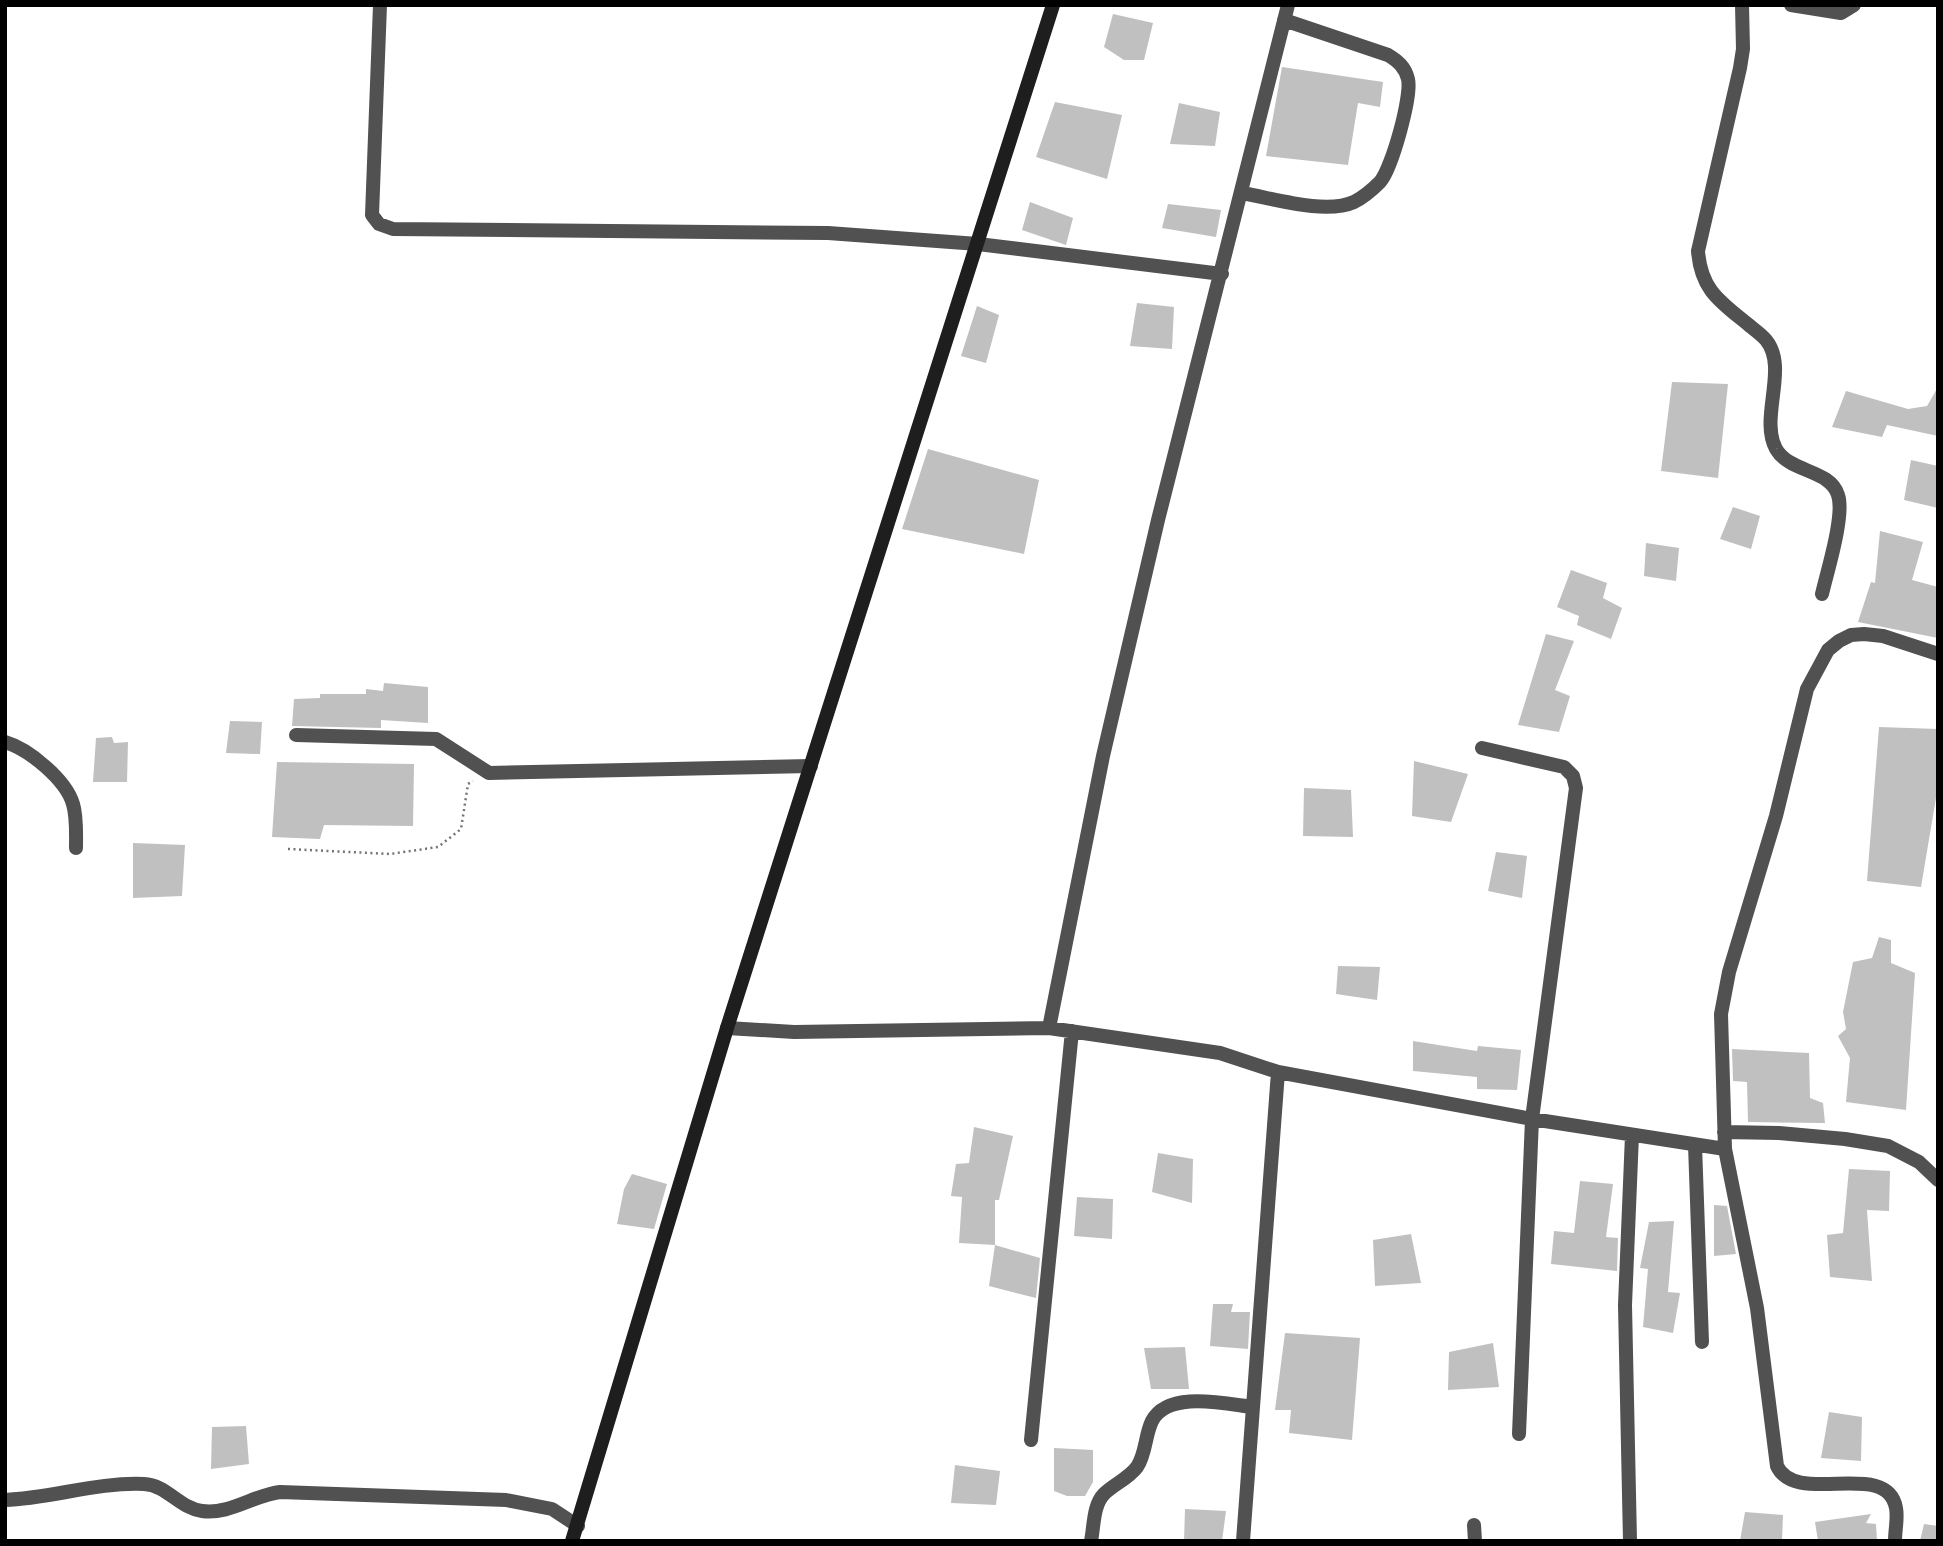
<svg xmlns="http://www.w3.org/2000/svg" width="1943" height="1546" viewBox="0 0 1943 1546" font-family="'Sofia Sans Condensed',sans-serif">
	<rect width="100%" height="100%" fill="#fff"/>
	<path fill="#c0c0c0" d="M1113,14L1153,23L1144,60H1124L1104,47Z
		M1282,67L1383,82L1380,107L1358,103L1348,165L1266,156Z
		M1055,102L1122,115L1107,179L1036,157Z
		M1179,103L1220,112L1215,146L1170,144Z
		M1030,202L1073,218L1066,245L1022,230Z
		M1168,204L1221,210L1216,237L1162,228Z
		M1137,303L1174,307L1172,349L1130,346Z
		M977,306L999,315L986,363L961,356Z
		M1672,382L1728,384L1718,478L1661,471Z
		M1938,387V436L1887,425L1882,437L1832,427L1846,391L1908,409L1927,406Z
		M928,449L1039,480L1024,554L902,529Z
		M1911,460L1938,466V508L1904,500Z
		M1733,507L1760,516L1751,549L1720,539Z
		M1880,531L1923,542L1912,580L1938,587V638L1858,622L1871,582L1875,583Z
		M1646,543L1679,548L1676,581L1644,576Z
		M1571,570L1607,583L1603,598L1622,608L1611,639L1577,625L1579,616L1557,607Z
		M1546,634L1574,641L1555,690L1570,696L1559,732L1518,725Z
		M384,683L428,687V723L381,720V728L292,726L294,699L320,698V694H366V689L383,691Z
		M230,721L262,722L260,754L226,753Z
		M1879,727L1938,729V786L1921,887L1867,881Z
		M112,737L114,743L128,742L127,782H93L96,738Z
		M1414,761L1468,774L1451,822L1412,816Z
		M277,762L414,764L413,826L324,825L320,839L272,837Z
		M1304,788L1351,790L1353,837L1303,836Z
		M133,843L185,845L182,896L133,898Z
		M1496,852L1527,856L1522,898L1488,891Z
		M1879,937L1891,940V963L1915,973L1906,1110L1846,1102L1850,1058L1838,1036L1846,1029L1843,1012L1853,962L1872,958Z
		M1338,966L1380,967L1377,1000L1336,994Z
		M1413,1041L1477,1051L1478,1046L1521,1050L1517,1090L1477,1089V1077L1413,1071Z
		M1732,1049L1809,1053L1810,1098L1823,1103L1825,1123L1748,1122L1747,1082L1733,1081Z
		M974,1127L1013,1136L999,1200H995V1245L959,1243L962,1197L951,1196L956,1164L969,1163Z
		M1158,1153L1193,1159L1192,1203L1152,1192Z
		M1849,1169L1890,1171L1889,1211L1867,1210L1872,1281L1830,1277L1827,1235L1843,1233Z
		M632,1174L667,1184L654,1229L617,1224L624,1189Z
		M1580,1181L1613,1184L1606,1237L1618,1238L1617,1271L1551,1264L1554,1231L1574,1233Z
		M1077,1197L1113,1199L1112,1239L1074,1236Z
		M1714,1205L1727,1206L1736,1254L1714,1256Z
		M1674,1221L1668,1292L1680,1293L1673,1333L1643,1327L1648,1269L1640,1268L1649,1222Z
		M1411,1234L1421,1283L1375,1286L1373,1240Z
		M995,1245L1040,1258L1036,1298L989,1286Z
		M1213,1304H1233L1231,1312H1250L1248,1349L1210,1346Z
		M1285,1333L1360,1338L1352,1440L1289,1433L1291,1410H1275Z
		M1493,1343L1499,1387L1448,1390L1449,1352Z
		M1185,1347L1189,1389H1151L1144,1348Z
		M1829,1412L1862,1417L1861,1461L1821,1458Z
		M246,1426L249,1464L211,1469L212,1427Z
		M1054,1448L1093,1450V1482L1085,1496H1067L1054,1491Z
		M955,1465L1000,1471L996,1505L951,1503Z
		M1185,1509L1226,1511L1222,1541H1184Z
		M1745,1512L1783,1515L1782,1541H1740Z
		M1871,1514L1866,1523L1876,1524L1877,1541H1818L1815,1522Z
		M1924,1524L1938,1526V1541H1920Z"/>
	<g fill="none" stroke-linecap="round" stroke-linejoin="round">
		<path stroke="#737373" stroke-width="2.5" stroke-dasharray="2 3.5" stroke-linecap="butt" d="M288,849L390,854L438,847L461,829L468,784L473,781"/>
		<path stroke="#515151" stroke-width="14" d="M380,5L372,215L379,224L393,229L828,233L978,244L1222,274
			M1742,5L1743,49L1740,68L1698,251C1701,291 1721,302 1750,326C1755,330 1762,335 1766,340C1789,368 1759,418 1776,449C1790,473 1830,469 1838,495C1845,515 1827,572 1822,594
			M1791,5L1841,13L1854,5
			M1242,193C1272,198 1325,215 1354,202C1362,198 1374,188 1380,182C1392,168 1412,96 1408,79C1405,67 1398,61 1388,55L1284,20
			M296,735L436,739L489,773L811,766
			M5,742C29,749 66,780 73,804C77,817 76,834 76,848
			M1482,748L1564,767L1573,776L1576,788L1532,1119L1519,1434
			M727,1028L794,1032L1049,1028L1220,1053L1278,1072L1532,1119L1725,1149
			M1049,1028L1103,756L1158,520L1288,5
			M1724,1132L1779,1133L1845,1139L1888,1146L1919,1162L1938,1180
			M1695,1145L1702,1342
			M1031,1440L1072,1031
			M5,1500C52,1498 97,1482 144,1484C167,1485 179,1508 202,1511C229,1515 254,1495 280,1492L506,1500L552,1509L578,1526
			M1474,1525L1475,1541
			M1091,1541C1094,1527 1093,1505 1104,1494C1114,1484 1128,1479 1137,1467C1146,1454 1145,1435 1152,1421C1168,1390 1226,1404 1253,1407
			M1243,1541L1278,1072
			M1630,1541L1625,1305L1632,1135
			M1895,1541C1895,1530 1898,1518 1896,1508C1887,1458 1796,1507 1777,1466L1757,1308L1725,1149L1721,1014L1729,972L1776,816L1807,689L1828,650L1839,641L1851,635L1864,634L1883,636L1938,654"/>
		<path stroke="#1e1e1e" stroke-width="14" d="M572,1541L727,1028L1053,5"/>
	</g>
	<rect width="1943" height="1546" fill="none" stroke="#000000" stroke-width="14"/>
</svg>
